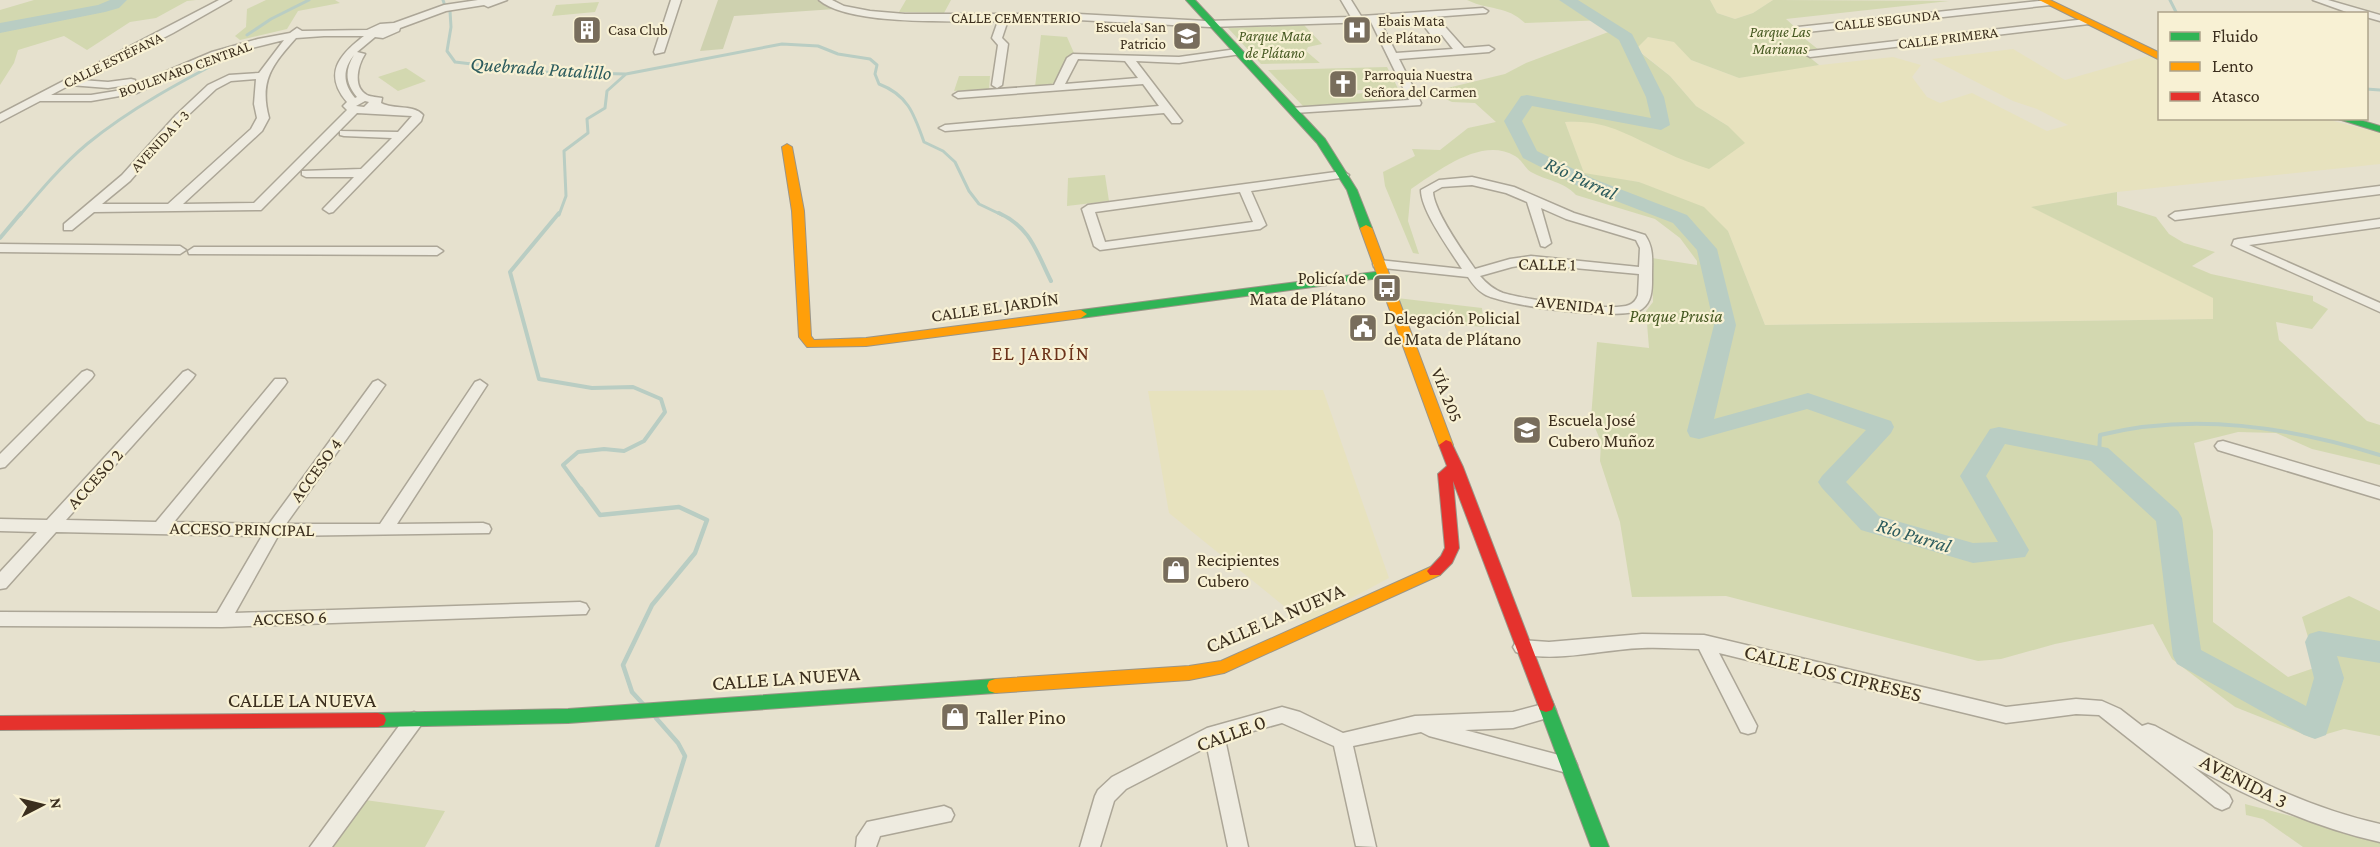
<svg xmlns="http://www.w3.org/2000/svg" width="2380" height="847" viewBox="0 0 2380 847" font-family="'Crimson Pro',serif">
	<rect width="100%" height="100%" fill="#e6e1ce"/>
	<path fill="#e7e2be" d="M1710,0H1773L1753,13L1735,19L1717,13Z
		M1648,37L1675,42L1691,60L1739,78L1784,69L1893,57L1921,65L1912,77L1927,97L1940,103L1972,93L2047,131L2068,125L2037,109L2013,101L1932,59L2013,49L2065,80L2148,56L2159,61L2160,118L2326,119L2380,133V164L2117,192L2032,207L2214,298L2213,319L1765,325L1728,231L1639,182L1584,174L1565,122L1584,121L1617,128L1666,153L1728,126L1696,106L1670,76L1636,48Z
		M1323,390L1389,578L1305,623L1169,513L1148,391Z"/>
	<path fill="#d3d8b0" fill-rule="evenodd" d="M34,0H196L187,1L156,18L130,22L87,50L64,36L18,50L14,63L0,85V10Z
		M266,0H335L340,3L298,11L287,29L240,40L235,36L246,27L247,9Z
		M906,0H951L944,13L899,12Z
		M1467,0H1710L1717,13L1735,19L1753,13L1773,0L1949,1L1786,19L1796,28L1795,31L1819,50L1803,52L1819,65L1739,78L1691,60L1674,42L1648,37L1636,49L1670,76L1696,106L1728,126L1745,143L1709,169C1694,164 1679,159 1665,152C1629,136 1607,119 1565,122L1584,173L1639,182L1704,207L1728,231L1765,325L2213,319V298L2031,207L2117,192V205L2156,217L2169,234L2184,243L2215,252L2192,266L2211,274L2313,296V301L2328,309L2312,329L2276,322L2279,340L2367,421L2380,425V465L2312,449L2276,433L2238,432L2194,443L2213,531V622L2288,677L2317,667L2302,617L2349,596L2380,611V736L2344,729L2313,738L2235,707L2172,659L2153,624L2055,644L2001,659L1978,661L1726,596L1632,597L1620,522L1600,461L1601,442L1591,418L1597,342L1649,348L1646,311L1653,302L1652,258L1697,265V261L1680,238L1655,219L1576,195C1563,181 1547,181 1531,172C1525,168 1521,159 1515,156C1482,136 1438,171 1411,189L1408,221L1419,254L1413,253L1385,186L1383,172L1415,156L1412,149L1440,150L1468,128L1496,122L1475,103L1452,102L1431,92L1505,74L1526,63L1619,28L1607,20L1525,23C1506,5 1490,11 1467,0Z
		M599,2L595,12L552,16L556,5Z
		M1304,25L1322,44L1308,47L1306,51L1320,63L1261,64L1228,28Z
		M1041,35L1067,37L1074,53L1068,56L1056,83L1035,87Z
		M1387,67L1404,100L1303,106L1268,70ZM1336,75L1351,77L1356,90H1363L1364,93L1354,94V97L1330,95V93L1336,92L1330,78Z
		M406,68L426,81L398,91L378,77Z
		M959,76H990L989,89L954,91Z
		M1105,175L1109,201L1067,206L1068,178Z
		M1397,298L1482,308L1484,327L1405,321Z
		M365,800L445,811L425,847H330Z
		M2245,804L2380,839V847H2303L2263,819L2246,815Z"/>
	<path fill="#ced1af" d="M718,0H817L835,9L734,16L723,49L700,51Z"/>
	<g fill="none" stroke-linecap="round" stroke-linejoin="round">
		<path stroke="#b9cdc3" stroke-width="3" d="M443,0L444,3
			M2170,0L2177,14
			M450,11L451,27L447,51L455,62L540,72L626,74L607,91L605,108L587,119L588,133L564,151L566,196L559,215
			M247,35L271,19L309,0
			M626,74L782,44L818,46L838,54L870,59L877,65L875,74L879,84C908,95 914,114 924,142L943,151L955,162L969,191L979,204L1002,215
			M2366,89L2380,90
			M20,215C41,190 62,165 87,144C131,108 182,81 232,55"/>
		<path stroke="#b9cdc3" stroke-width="4" d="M559,213L510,272L539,379L592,388L633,387L661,399L665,412L644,441L624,451L604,449L578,452L563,465L582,491
			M999,213C1031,228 1036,251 1051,281
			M0,238L21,213
			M2099,454L2100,435C2194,412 2289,427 2380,455"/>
		<path stroke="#b9cdc3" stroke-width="4.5" d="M581,489L600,515L679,507L707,520L695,553L652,605L623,665L632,692L643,704
			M656,718L678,743L685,756L657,847"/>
		<path fill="#b9cdc3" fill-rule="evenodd" d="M110,0H127L119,8L105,12L0,33V23L98,5Z
			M1559,0H1578L1632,34L1664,97L1670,125L1661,130L1532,106L1522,121L1537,151L1594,179L1687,215L1717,249L1736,325L1714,419L1808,393L1891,421L1894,427L1891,433L1846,482L1879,516L1973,543L1998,542L1960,476L1990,429L1999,427L2108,448L2178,511L2182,518L2201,650L2306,706L2314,678L2305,642L2309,634L2319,631L2380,641V663L2337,656L2344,678L2326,735L2315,739L2304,735L2177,664L2173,656L2156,521L2091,461L2005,444L1986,476L2029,550L2025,557L1973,563L1861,530L1822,488L1818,482L1822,476L1866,430L1807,409L1699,439L1690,437L1687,431L1714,325L1697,250L1673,223L1580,187L1523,158L1504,121L1521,96L1527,95L1651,118L1646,97L1619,40Z"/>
		<g stroke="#aca697" stroke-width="3">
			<path id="street" d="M219,0H231L173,33L81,80L108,82L131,79L135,80V84L108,88L70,85L51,95H91L122,90L212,52L258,39L290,33L297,28L302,31L367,30L380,24L394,23L444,5L478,0H507L488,7L484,5L446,11L400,28L399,31L383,38L375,37L357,52L365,54C358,65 352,87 367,95C371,97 378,97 382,98L381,103C394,110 413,104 423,115L421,121L333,212L329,213L323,209L354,177H306L302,175V171L361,169L392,138L344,136L340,135V131L398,132L412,116L357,113L261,210L94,212L72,230H64V224L122,175L176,115L208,85L229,75L259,73L284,40L219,56L137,93L91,101H40L0,122V114ZM324,36H364C339,55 323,74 347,102L343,106L347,110L254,203L183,204L262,131L269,118C259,81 272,65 296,38ZM354,55C344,71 346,84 357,97L355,98C343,84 342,70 354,55ZM256,79L254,104L257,118L251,129L168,204H102L130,181L184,119L216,89L231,81ZM365,101L369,102L364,107L356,106Z
				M671,0H681L664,52L655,54L654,52Z
				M819,0H832L844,6L870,11L905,14H1078L1206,21L1351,17L1341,0H1351L1361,16L1483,8L1488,11L1486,13L1380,21L1396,53L1453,49L1442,35H1431L1421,22L1426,19L1439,20L1464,48L1489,46L1494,49L1489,52L1399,59L1421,103L1420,105L1294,113L1290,112V108L1409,100L1371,22L1210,27L1078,20H1008L1002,38L1008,44L1002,85L997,88L992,85L998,45L992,38L998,21C957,21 849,26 819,0Z
				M2048,0L2053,3L2051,5L1798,33L1793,30L1798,27Z
				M2313,0H2328L2380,15V21L2366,17V14H2352Z
				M2086,19L2091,22L2089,24L1810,57L1805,54L1810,51Z
				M1237,49L1242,52L1241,54L1179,63L1136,61L1182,121L1180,123H1172L1164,113L945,131L939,128L945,125L1159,106L1143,84L958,98L953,95L958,92L1054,85L1067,58L1073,54L1179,57ZM1078,59L1125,61L1138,78L1065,84Z
				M1343,171L1349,175L1347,177L1251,191L1266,225L1260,229L1100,250L1094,246L1082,209L1088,205ZM1240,192L1253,222L1105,242L1095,212Z
				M1472,177L1514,187L1574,213L1645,235C1654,248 1652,260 1652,275C1652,287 1653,301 1642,309C1623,322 1504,306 1484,294C1477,290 1472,283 1468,277L1374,267L1373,264L1379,260L1462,269C1450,250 1421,211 1421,190L1439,180ZM1472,185L1506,193L1527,202L1541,246L1545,247L1551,243L1541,208L1566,219L1636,240L1640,248L1639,267L1531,256L1510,259L1475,269C1463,252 1434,211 1433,192L1442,187ZM1531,264L1639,274L1638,295C1636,300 1634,303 1629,305C1612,312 1522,299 1503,293C1493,289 1487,284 1480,276L1512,267Z
				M2380,186V194L2175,220L2169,216L2175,212Z
				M2380,219V227L2249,245L2380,303V312L2232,245L2234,240L2238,239Z
				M0,244L180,246L186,250L180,254L0,252Z
				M194,247H437L443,251L437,255L189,254L188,251Z
				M87,370L92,372L94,375L92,378L5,467L0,468V454L82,372Z
				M188,370L195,375L193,378L66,520L156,522L275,379H285L287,382L285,385L174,522L269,524L373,382L378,380L385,385L286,524H380L475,382L480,380L487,385L397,524L483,523L489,525L491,529L489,533L278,536L235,613L580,602L586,604L589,609L586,614L222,627L0,626V612L217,613L262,536L56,532L6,588L0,589V572L37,532L0,531V519L47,520L183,372Z
				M2223,441L2380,487V499L2218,450L2215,446L2218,442Z
				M1642,634L1704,635L2006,707L2076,699L2102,701L2120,709L2142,726L2148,724L2155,726C2228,766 2298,806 2380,824V842C2313,827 2252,799 2192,766L2229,795L2232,801L2229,807L2222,810L2215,807L2099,715L2076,714L2006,723L1719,653L1757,726L1755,732L1748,734L1741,732L1699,649C1680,649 1661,647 1642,648C1604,649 1552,664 1516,652L1513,647L1516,642L1522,640L1549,642Z
				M1547,703L1554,706L1556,711L1554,716L1513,728L1465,730L1574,759L1577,765L1574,771L1567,773L1429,736L1421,732L1353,746L1376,847L1356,846L1334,746L1282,723L1225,739L1248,847H1228L1207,747L1126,789L1114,801L1100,847H1080L1095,796L1098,790L1112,777L1207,728L1282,707L1300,712L1343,733L1415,716L1513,712Z
				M414,712L421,715L423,720L421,725L332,847H310L407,715Z
				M944,806L951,809L954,815L951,821L880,836L876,847H856L857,837L867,822Z"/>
		</g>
		<g stroke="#9b9587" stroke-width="2">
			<path id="fast" d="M1186,0H1195L1325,139L1357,190L1372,228L1370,230H1362L1360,228L1347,190L1317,143Z
				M2335,118H2353L2380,126V132Z
				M1383,271L1387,273L1389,275L1387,277L1081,318L1075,314L1081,310Z
				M995,679L1001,681L1003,686L1001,691L995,693L568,723L378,727L372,725L370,720L372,715L378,713L568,709Z
				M1546,698L1552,700L1554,705L1609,847H1591L1538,705L1540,700Z"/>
		</g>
		<g stroke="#9b9587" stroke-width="2">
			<path id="slow" d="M2039,0H2050L2160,53V60Z
				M787,144L792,147L804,211L811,336L814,340L866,338L1081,310L1087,314L1081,318L866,346L807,347L799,337L792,211L782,147Z
				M1366,225L1372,228L1453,445L1451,448H1441L1439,445L1360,228Z
				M1435,565L1440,567L1443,571L1440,575L1224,673L1189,680L995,693L989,691L987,686L989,681L995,679L1189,666L1221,661Z"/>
		</g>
		<g stroke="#9b9587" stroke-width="2">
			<path id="jam" d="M1446,440L1451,442L1463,467L1554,705L1552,710L1546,712L1540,710L1538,705L1453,481L1459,548L1452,563L1440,575H1430L1427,571L1441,556L1445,548L1438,474L1447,466L1439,445Z
				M378,713L384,715L386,720L384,725L378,727L0,730V716Z"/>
		</g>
		<use href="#street" fill="#eeebe0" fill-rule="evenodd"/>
		<use href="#fast" fill="#30b455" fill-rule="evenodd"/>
		<use href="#slow" fill="#ff9f0a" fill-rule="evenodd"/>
		<use href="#jam" fill="#e5322d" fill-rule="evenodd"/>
	</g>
	<defs>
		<g id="building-square" transform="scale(1.5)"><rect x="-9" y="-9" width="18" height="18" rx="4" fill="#786d5c" stroke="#f8f1d4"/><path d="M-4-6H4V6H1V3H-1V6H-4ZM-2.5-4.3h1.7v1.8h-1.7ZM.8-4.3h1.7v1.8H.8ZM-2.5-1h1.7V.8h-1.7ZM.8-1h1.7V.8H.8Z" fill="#fff"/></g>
		<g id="hospital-square" transform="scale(1.5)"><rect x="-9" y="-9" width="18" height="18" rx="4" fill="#786d5c" stroke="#f8f1d4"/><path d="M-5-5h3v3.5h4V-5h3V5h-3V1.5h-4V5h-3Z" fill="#fff"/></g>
		<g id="school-square" transform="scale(1.5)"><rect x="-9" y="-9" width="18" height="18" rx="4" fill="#786d5c" stroke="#f8f1d4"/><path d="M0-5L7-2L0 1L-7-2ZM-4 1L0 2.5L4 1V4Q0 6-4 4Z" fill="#fff"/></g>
		<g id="church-square" transform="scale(1.5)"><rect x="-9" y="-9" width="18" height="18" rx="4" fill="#786d5c" stroke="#f8f1d4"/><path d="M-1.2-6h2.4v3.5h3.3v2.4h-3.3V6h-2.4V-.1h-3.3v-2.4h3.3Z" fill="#fff"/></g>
		<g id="bus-square" transform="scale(1.5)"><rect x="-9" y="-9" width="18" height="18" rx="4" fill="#786d5c" stroke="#f8f1d4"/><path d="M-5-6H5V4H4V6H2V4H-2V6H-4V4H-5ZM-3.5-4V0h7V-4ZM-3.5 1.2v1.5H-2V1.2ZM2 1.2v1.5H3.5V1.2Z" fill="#fff"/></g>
		<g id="civic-square" transform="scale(1.5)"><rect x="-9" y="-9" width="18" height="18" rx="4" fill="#786d5c" stroke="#f8f1d4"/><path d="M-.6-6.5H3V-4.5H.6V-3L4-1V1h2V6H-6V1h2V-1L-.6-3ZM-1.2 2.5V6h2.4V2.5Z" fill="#fff"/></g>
		<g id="shop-square" transform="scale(1.5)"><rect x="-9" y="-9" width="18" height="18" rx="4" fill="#786d5c" stroke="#f8f1d4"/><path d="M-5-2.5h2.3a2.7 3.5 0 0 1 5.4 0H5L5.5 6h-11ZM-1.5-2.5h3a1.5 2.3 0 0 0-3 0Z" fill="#fff"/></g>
	</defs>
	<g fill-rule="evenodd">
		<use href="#building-square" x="587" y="30"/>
		<use href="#hospital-square" x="1357" y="30"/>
		<use href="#school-square" x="1187" y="36"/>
		<use href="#church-square" x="1343" y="84"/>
		<use href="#bus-square" x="1387" y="288"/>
		<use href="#civic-square" x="1363" y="328"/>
		<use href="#school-square" x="1527" y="430"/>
		<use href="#shop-square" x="1176" y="570"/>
		<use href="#shop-square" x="955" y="717"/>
	</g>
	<g text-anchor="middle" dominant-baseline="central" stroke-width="4.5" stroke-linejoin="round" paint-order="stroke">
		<g font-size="15" fill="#3c2f1e" stroke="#f8f1d4">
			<text x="1016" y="18">CALLE CEMENTERIO</text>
			<text transform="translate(1887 20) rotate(-6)">CALLE SEGUNDA</text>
			<text transform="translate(1948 38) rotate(-7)">CALLE PRIMERA</text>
			<text transform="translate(113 60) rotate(-26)">CALLE ESTÉFANA</text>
			<text transform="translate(185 69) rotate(-20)">BOULEVARD CENTRAL</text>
			<text transform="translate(160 141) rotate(-47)">AVENIDA 1-3</text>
		</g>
		<g font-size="15" fill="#3c2f1e" stroke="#f8f1d4" text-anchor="start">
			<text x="1378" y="21">Ebais Mata<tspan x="1378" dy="17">de Plátano</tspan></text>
			<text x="1166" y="27" text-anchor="end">Escuela San<tspan x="1166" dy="17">Patricio</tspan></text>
			<text x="608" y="30">Casa Club</text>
			<text x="1364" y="75">Parroquia Nuestra<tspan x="1364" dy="17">Señora del Carmen</tspan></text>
		</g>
		<g font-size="15" font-style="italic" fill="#475a23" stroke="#f8f1d4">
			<text x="1780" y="32">Parque Las<tspan x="1780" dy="17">Marianas</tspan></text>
			<text x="1275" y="36">Parque Mata<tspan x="1275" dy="17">de Plátano</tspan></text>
		</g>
		<g font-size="18" fill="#3c2f1e" stroke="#f8f1d4">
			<text transform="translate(1547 264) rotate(1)">CALLE 1</text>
			<text transform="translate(1575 305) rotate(6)">AVENIDA 1</text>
			<text transform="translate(995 307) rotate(-8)">CALLE EL JARDÍN</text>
			<text transform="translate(1447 395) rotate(68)">VÍA 205</text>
			<text transform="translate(316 470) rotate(-54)">ACCESO 4</text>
			<text transform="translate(95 479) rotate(-48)">ACCESO 2</text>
			<text transform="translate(242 529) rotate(1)">ACCESO PRINCIPAL</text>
			<text transform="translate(290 618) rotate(-2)">ACCESO 6</text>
		</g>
		<g font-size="18" fill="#3c2f1e" stroke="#f8f1d4" text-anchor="start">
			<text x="1366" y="278" text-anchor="end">Policía de<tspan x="1366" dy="21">Mata de Plátano</tspan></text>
			<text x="1384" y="318">Delegación Policial<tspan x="1384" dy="21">de Mata de Plátano</tspan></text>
			<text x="1548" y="420">Escuela José<tspan x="1548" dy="21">Cubero Muñoz</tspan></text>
			<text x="1197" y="560">Recipientes<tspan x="1197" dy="21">Cubero</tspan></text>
		</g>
		<g font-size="18" font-style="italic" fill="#475a23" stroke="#f8f1d4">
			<text x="1676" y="316">Parque Prusia</text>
		</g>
		<g font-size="20" font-style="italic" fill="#2c5b5d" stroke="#f8f1d4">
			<text transform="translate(541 68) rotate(4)">Quebrada Patalillo</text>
			<text transform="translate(1581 178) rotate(25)">Río Purral</text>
			<text transform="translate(1914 535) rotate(17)">Río Purral</text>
		</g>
		<g font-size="20" letter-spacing="1.5" fill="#6b321a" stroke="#f8f1d4">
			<text x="1041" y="353">EL JARDÍN</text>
		</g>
		<g font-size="21" fill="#3c2f1e" stroke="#f8f1d4">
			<text transform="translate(1275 618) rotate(-23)">CALLE LA NUEVA</text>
			<text transform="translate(1833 673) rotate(14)">CALLE LOS CIPRESES</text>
			<text transform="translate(786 678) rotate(-4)">CALLE LA NUEVA</text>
			<text x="302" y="700">CALLE LA NUEVA</text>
			<text transform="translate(1231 733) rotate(-20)">CALLE 0</text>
			<text transform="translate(2244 781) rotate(27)">AVENIDA 3</text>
		</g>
		<g font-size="21" fill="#3c2f1e" stroke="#f8f1d4" text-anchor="start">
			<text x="976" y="717">Taller Pino</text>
		</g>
	</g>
	<rect x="2158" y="12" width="210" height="108" fill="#f8f1d4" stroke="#ada38b" stroke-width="1.5"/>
	<rect x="2170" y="32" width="30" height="9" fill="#30b455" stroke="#ada38b" stroke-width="1.5"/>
	<text x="2212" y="42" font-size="18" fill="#3c2f1e">Fluido</text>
	<rect x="2170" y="62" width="30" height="9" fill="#ff9f0a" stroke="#ada38b" stroke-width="1.5"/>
	<text x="2212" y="72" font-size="18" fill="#3c2f1e">Lento</text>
	<rect x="2170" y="92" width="30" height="9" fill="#e5322d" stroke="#ada38b" stroke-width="1.5"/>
	<text x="2212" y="102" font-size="18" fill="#3c2f1e">Atasco</text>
	<g transform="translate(42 805) rotate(83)" stroke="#f8f1d4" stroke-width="4.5" paint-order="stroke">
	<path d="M0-4.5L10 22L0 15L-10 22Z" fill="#3c2f1e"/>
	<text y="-9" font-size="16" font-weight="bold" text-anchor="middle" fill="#3c2f1e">N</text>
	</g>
</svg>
